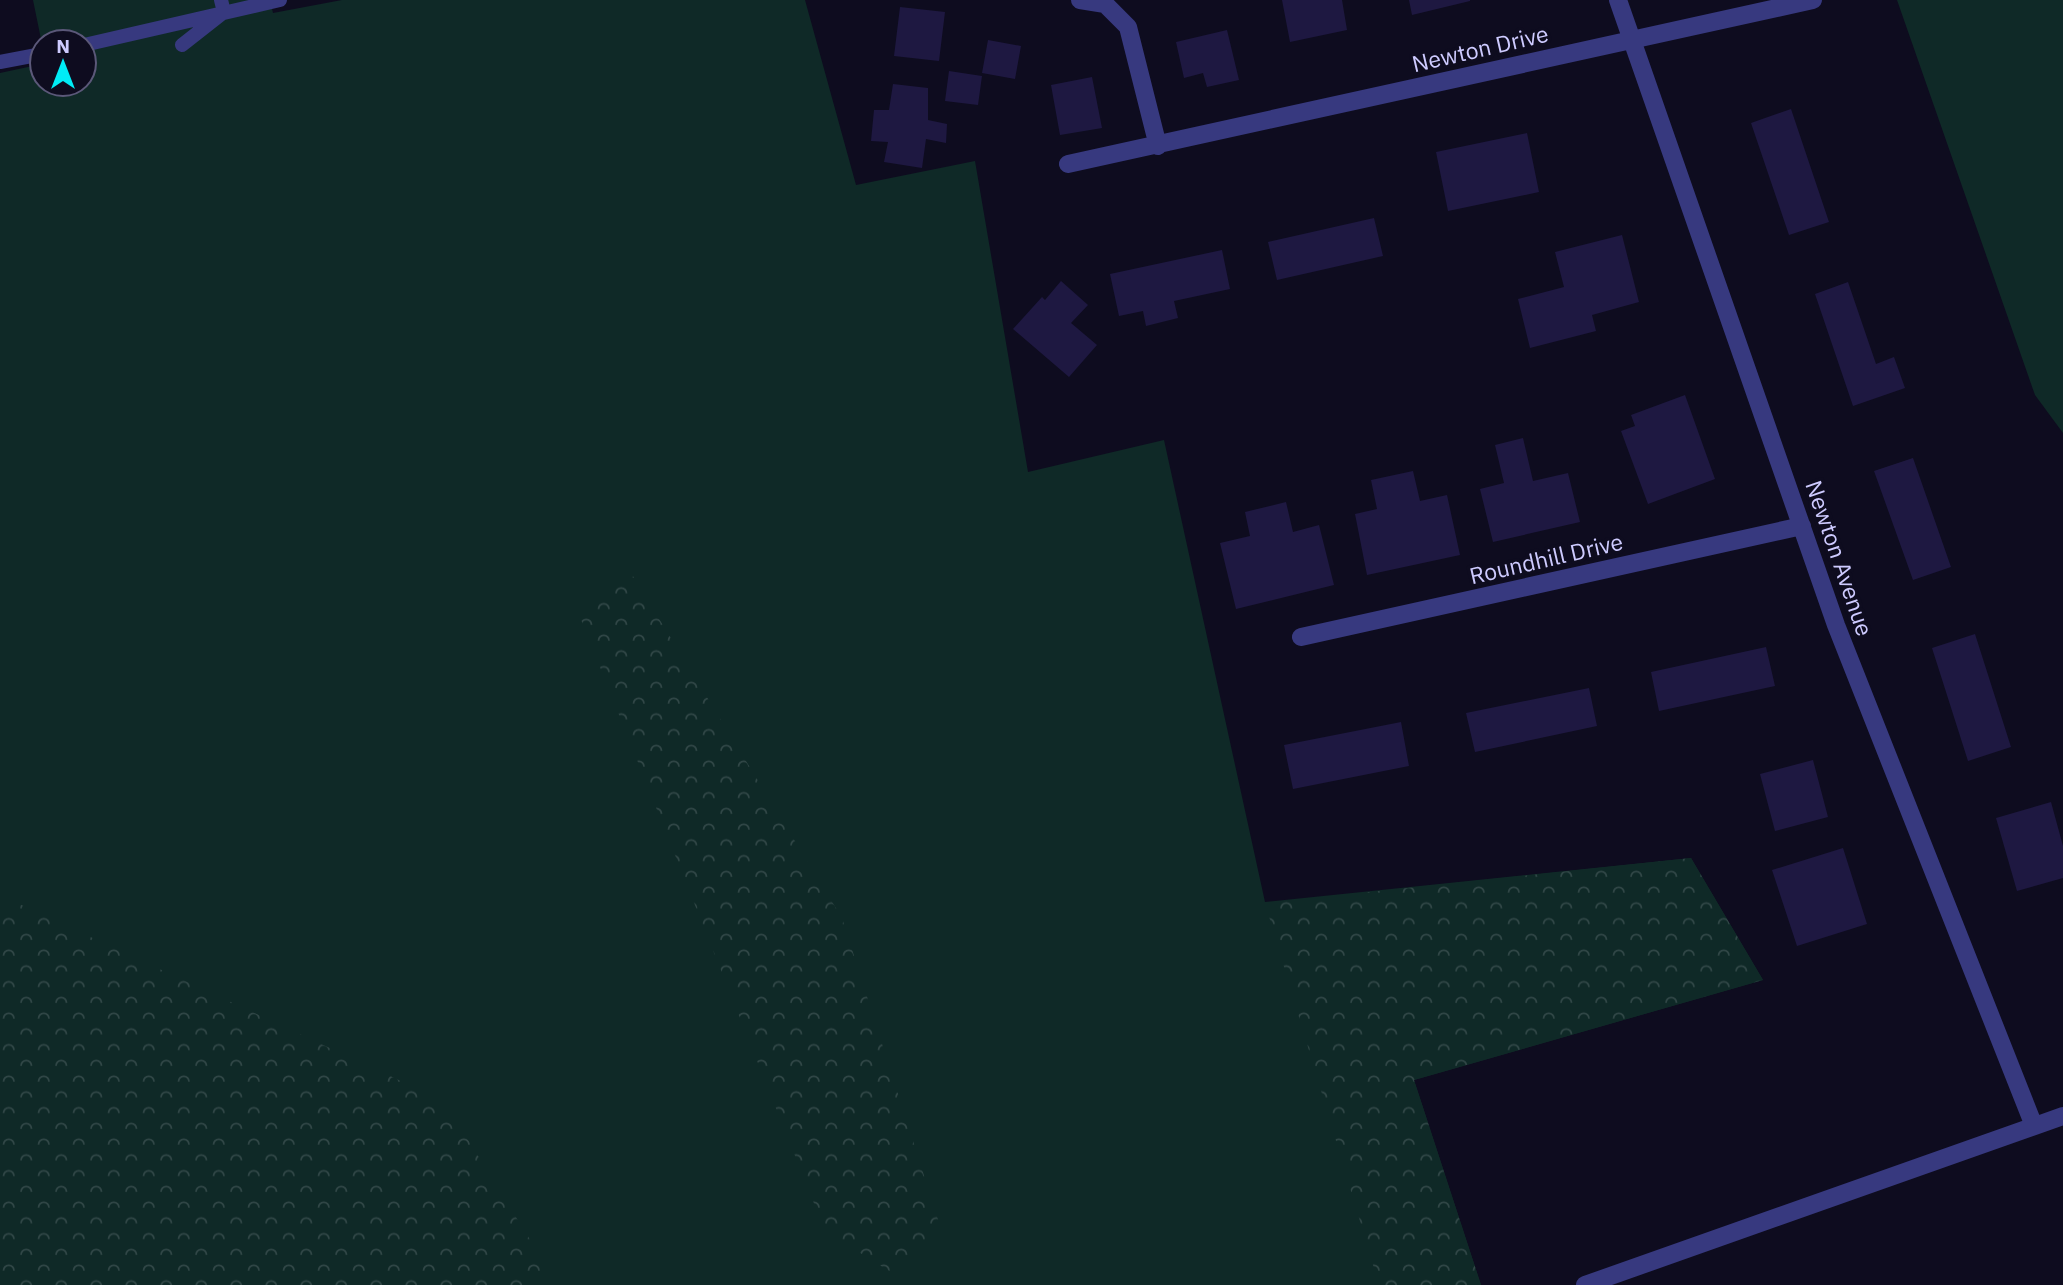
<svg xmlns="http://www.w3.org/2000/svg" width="2063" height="1285" viewBox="0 0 2063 1285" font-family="'IBM Plex Sans',sans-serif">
	<defs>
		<pattern id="forest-crowns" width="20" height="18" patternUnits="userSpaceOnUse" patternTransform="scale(1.75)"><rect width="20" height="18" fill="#0f2927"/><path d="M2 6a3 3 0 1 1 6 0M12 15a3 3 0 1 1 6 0" fill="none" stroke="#314747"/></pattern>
	</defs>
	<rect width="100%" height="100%" fill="#0e0c1f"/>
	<path fill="#0f2927" d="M33,0H270L273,13L342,0H805L856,185L975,161L1028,472L1164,440L1265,902L1691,858L1763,980L1414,1080L1481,1285H0V73L42,64V84H84V42H42V44Z
		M1897,0H2063V433L2035,395Z"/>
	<path fill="url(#forest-crowns)" d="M628,568L842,918L942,1232L902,1279L825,1231L580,617Z
		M1691,858L1763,980L1414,1080L1481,1285H1379L1265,903Z
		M0,895L444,1101L542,1259L540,1285H0Z"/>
	<path fill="#1e1841" d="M1282,0H1342L1347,30L1290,42Z
		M1409,0H1470V1L1412,15Z
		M900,7L945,12L939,61L894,56Z
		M1227,30L1239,80L1207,87L1203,73L1184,78L1176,42Z
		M988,40L1021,46L1015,79L982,73Z
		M949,71L982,76L978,105L945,101Z
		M1092,77L1102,128L1060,135L1051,85Z
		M893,84L928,88V120L947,124L946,143L926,139L922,168L884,162L888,142L871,141L874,110H889Z
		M1791,109L1829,222L1789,235L1751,123Z
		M1527,133L1539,192L1448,211L1436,152Z
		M1374,218L1383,256L1277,280L1268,242Z
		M1622,235L1639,302L1592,315L1596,331L1530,348L1518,299L1564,287L1555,252Z
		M1222,250L1230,289L1174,301L1178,318L1146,326L1143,311L1119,316L1110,274Z
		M1061,281L1088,305L1071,323L1097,345L1069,377L1013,329L1042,297L1045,300Z
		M1848,282L1876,364L1894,357L1905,388L1853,406L1815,294Z
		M1685,395L1715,479L1648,504L1621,431L1635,426L1631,415Z
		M1523,438L1533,481L1568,473L1580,522L1493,542L1480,489L1504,483L1495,445Z
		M1913,458L1951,567L1913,580L1874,471Z
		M1413,471L1420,501L1447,495L1460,555L1367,575L1355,514L1377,509L1371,480Z
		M1286,502L1293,532L1319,525L1334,585L1236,609L1220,543L1250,536L1245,512Z
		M1975,634L2011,747L1968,761L1932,648Z
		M1766,647L1775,686L1659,711L1651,672Z
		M1589,688L1597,726L1475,752L1466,713Z
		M1401,722L1409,766L1293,789L1284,745Z
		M1813,760L1828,817L1775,831L1760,774Z
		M2051,802L2063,846V878L2017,891L1996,818Z
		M1843,848L1867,924L1797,946L1772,870Z"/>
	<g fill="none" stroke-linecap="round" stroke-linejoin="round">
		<path stroke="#37397f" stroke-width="14" d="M84,45L280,0
			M182,45L224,12L221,0
			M0,62L42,54"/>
		<path stroke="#37397f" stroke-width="18" d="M1080,0L1105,4L1128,27L1158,146
			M1618,0L1836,625L2034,1126
			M1068,164L1813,0
			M1301,637L1802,526
			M1585,1285L2063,1116"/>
	</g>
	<g text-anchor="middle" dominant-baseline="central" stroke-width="7" stroke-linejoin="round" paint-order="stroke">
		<g font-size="23" fill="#cecbff" stroke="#0e0c1f">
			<text transform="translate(1480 48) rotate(-13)">Newton Drive</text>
			<text transform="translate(1546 558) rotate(-13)">Roundhill Drive</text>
			<text transform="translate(1840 558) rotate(71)">Newton Avenue</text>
		</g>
	</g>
	<g transform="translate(63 63)"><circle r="33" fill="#0e0c1f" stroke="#5b5879" stroke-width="2"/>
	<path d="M0-5L12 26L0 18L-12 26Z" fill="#00ecf6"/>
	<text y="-10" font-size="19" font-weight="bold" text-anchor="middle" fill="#cecbff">N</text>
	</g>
</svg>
